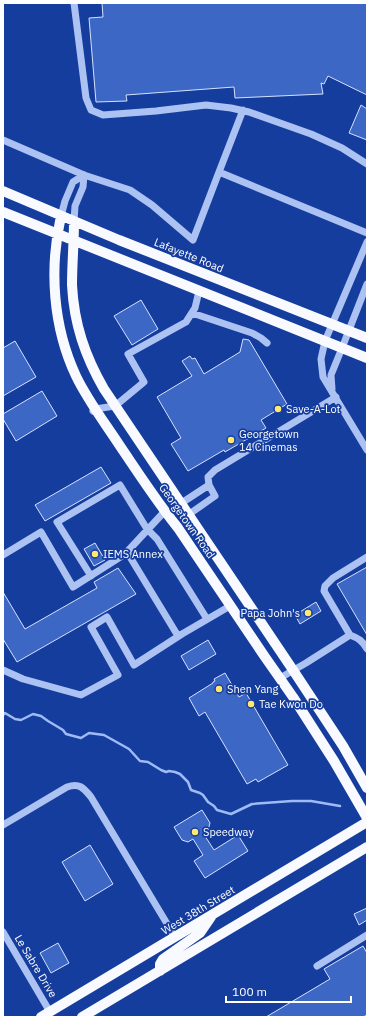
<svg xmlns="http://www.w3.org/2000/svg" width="370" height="1020" viewBox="0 0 370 1020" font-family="'IBM Plex Sans',sans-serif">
	<rect width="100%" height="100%" fill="#153d9e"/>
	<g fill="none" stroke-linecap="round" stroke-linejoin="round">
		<path stroke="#9fbbf6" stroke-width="2.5" d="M3,715L5,713L15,719L21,720L33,714L41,716L48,721L63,730L66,734L81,738L89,733L104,735L129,749L140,761L148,762L161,770L166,772L169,771L175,772L180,774L188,782L191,790L200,793L203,795L208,802L214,806L217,810L231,814L252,804L292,801H311L340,806"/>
	</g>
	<path fill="#3d67c4" stroke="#d5e1fd" d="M102,3H367V95L328,76L324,84L321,83L323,94L235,98L234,87L126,95L127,101L96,102L89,18L103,17Z
		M361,105L367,109V140L349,133Z
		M141,300L158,329L132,345L114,316Z
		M243,339L249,340L287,404L261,420L266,428L225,452L224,450L188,471L171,444L181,438L157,397L192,376L182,361L190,356L192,359L195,358L204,374L240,352Z
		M15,341L36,377L3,396V348Z
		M42,391L57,416L16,441L3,419V414Z
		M101,467L111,483L45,521L35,505Z
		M95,543L105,560L94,566L84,549Z
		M367,567V635L337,584Z
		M118,568L136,594L17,662L3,639V592L25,629L97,588L94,582Z
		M316,602L321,611L300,624L295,615Z
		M208,640L216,654L189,670L181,656Z
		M225,673L239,697L246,693L288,765L258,782L256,779L247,784L205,712L199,716L189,698L213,683V682L215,681L214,679Z
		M202,810L210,823L208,830L203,833L214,850L238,835L248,851L205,878L194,861L203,855L193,839L188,842L182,840L174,827Z
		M90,845L113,884L85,901L62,862Z
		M367,908V920L359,925L354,914Z
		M58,943L69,963L51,973L40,953Z
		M363,946L367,953V1015L363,1017H266L330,979L324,969Z"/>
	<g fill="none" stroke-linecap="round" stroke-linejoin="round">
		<path stroke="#acc2f3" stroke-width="7" d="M74,3L86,98L91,110L103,115L156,111L206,105L231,108L249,112L311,134L342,148L367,164
			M243,110L219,172L367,233
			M3,140L84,175L130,190L152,205L193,240L219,172
			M61,216L65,201L73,182L84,175
			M74,221L75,206L83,187L84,175
			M367,242L325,341L321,359L323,377L367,450
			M192,313L252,333L261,338L267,343
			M332,389L331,375L342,348L367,284
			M93,411L95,409L115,406L144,382L128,354L186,322L195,308L199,291
			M209,485L208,477L215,470L336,397
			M180,504L209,485L215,496L188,515
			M127,552L178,636
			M3,555L41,532L73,587L125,554L165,511
			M91,576L57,522L120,485L147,529L157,539L207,619
			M350,635C358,638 363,641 367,649
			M3,670L23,679L81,695L118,675L91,627L107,617L134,665L182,634L230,606
			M280,678L306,663L350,635L324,591L325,586L333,578L367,557
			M3,825L67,787C79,783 83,787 91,797L175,937
			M3,932L50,1012
			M317,966L367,935"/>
		<path stroke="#f9faff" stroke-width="10" d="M3,191L119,240L367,338
			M3,212L367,358
			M61,216C49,269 53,327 76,376C88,401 105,423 120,446C139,474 157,502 178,528L265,657L293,697L334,761L367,818
			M74,221C74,243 72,264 72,285C74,324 85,356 104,389L293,670L343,746L367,788
			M160,971V964L163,959L200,933L211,917
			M41,1017L367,822
			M82,1017L367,847"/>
	</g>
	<g fill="#ffea6f" stroke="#153d9e" stroke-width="1.5">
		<circle cx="278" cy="409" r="4"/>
		<circle cx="231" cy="440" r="4"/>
		<circle cx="95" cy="554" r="4"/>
		<circle cx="308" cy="613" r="4"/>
		<circle cx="219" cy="689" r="4"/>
		<circle cx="251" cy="704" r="4"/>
		<circle cx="195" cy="832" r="4"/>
	</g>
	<g text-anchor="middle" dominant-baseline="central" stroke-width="3.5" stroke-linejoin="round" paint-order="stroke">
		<g font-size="11" fill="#fff" stroke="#153d9e">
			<text transform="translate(189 255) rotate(22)">Lafayette Road</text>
			<text transform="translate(187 521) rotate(55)">Georgetown Road</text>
			<text transform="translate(198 910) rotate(-31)">West 38th Street</text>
			<text transform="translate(36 966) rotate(59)">Le Sabre Drive</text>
		</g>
		<g font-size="11" fill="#fff" stroke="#153d9e" text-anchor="start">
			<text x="286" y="409">Save-A-Lot</text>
			<text x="239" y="434">Georgetown<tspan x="239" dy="13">14 Cinemas</tspan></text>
			<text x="103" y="554">IEMS Annex</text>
			<text x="300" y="613" text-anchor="end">Papa John's</text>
			<text x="227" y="689">Shen Yang</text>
			<text x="259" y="704">Tae Kwon Do</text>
			<text x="203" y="832">Speedway</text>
		</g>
	</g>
	<rect width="370" height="1020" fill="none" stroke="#ffffff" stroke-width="8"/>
	<path d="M226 996v6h125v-6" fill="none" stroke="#ffffff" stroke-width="2"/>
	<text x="232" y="996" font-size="12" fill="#ffffff" stroke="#153d9e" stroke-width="3" paint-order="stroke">100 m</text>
</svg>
